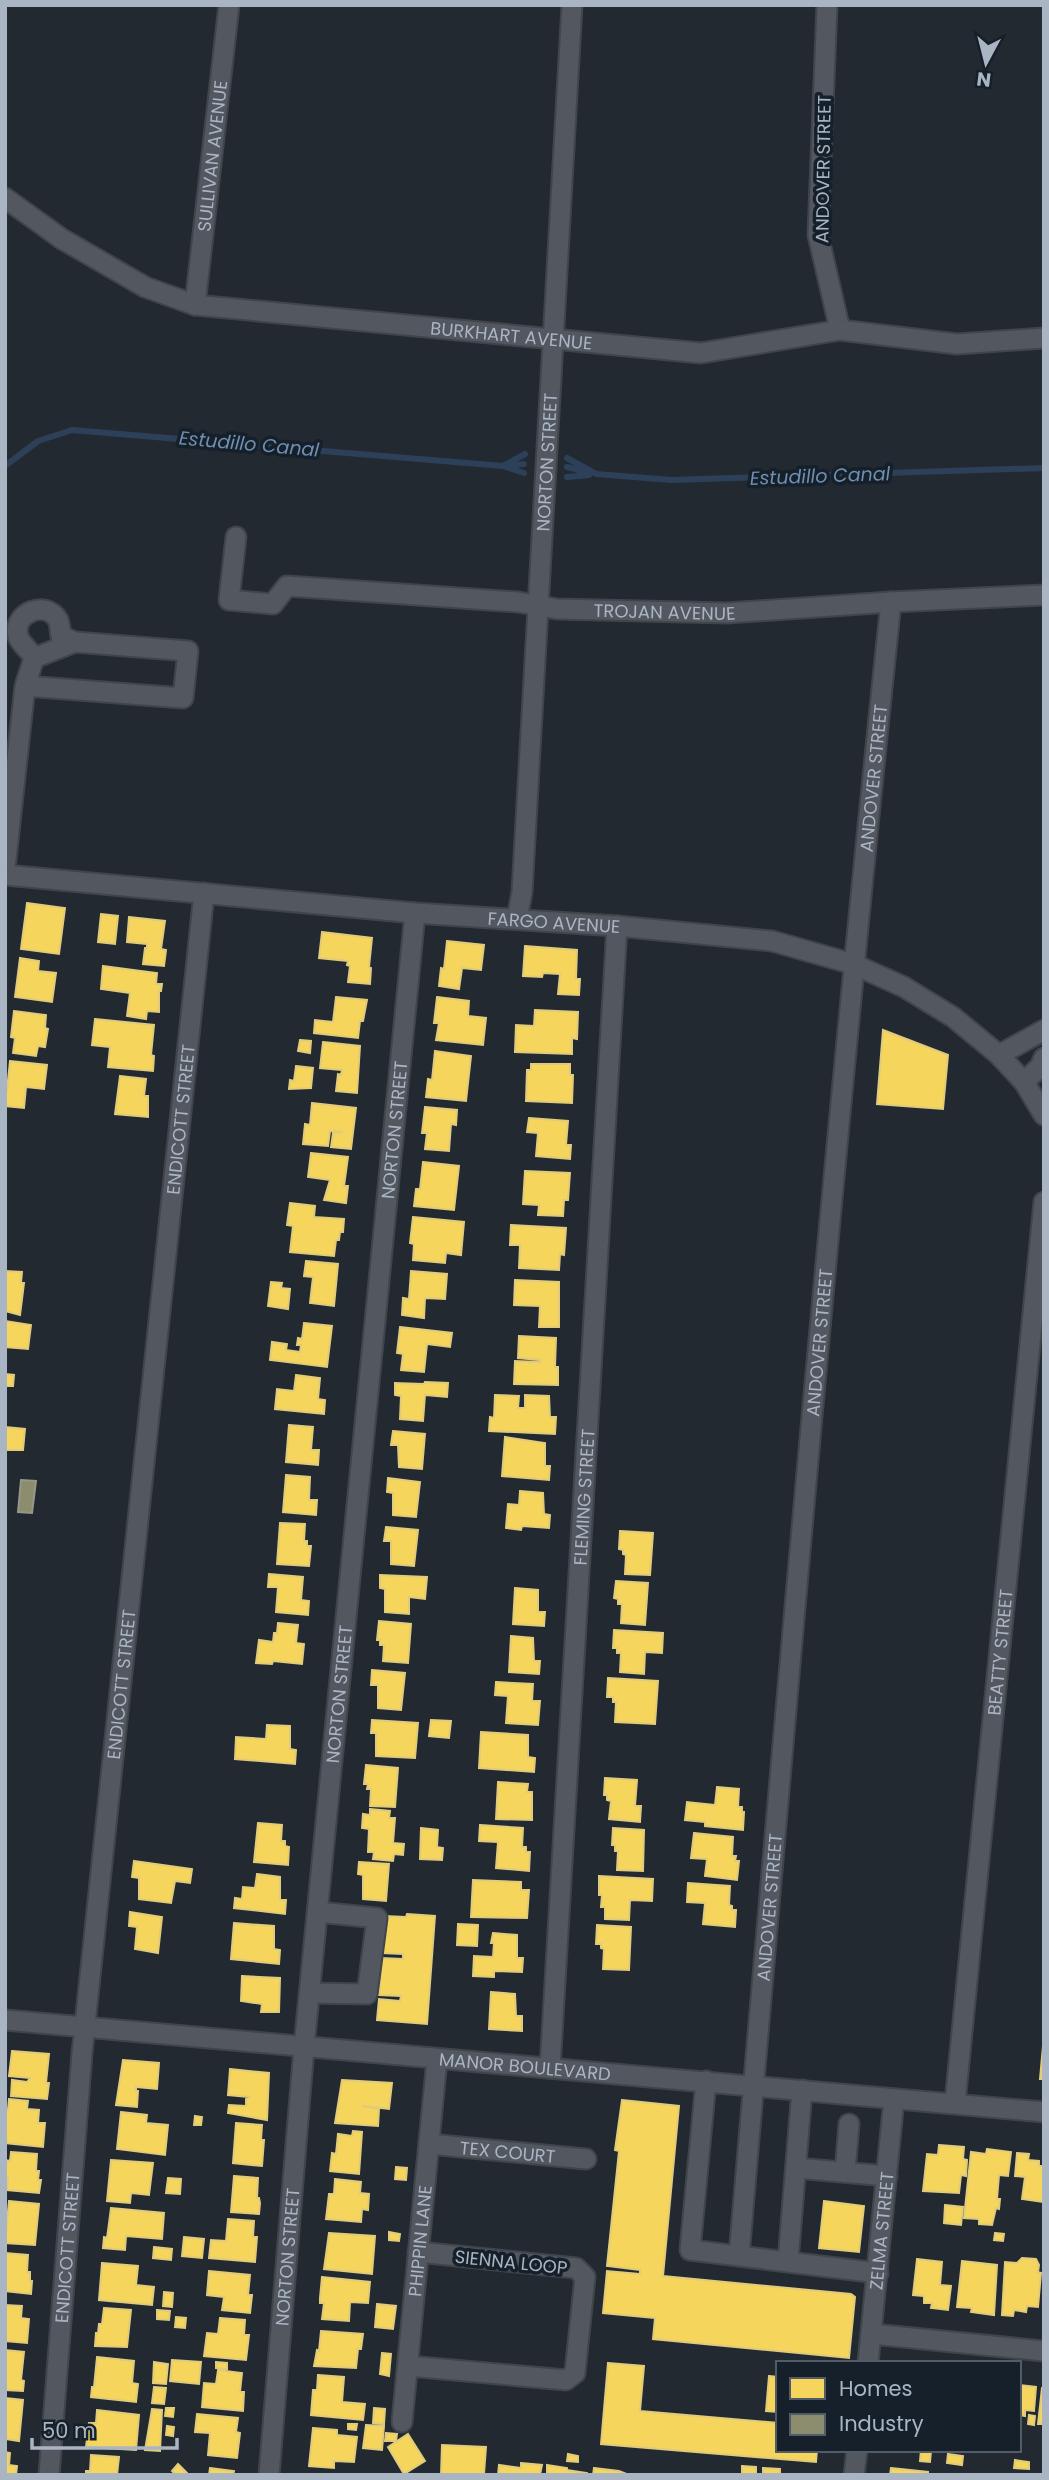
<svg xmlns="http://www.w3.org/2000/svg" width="1049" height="2480" viewBox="0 0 1049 2480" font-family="Poppins,sans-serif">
	<rect width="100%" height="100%" fill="#232930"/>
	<path fill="#f6d55c" stroke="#dfcb7b" stroke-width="2" d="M27,903L65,908L59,954L21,949Z
		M101,914L118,916L115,944L98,942Z
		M129,917L165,921L161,949L166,950L164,966L143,964L145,948H147V944L127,942Z
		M322,932L372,938L369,967L371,968L370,984L348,982L350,966L347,965L348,961L319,958Z
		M447,941L484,945L481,970L462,968L459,989L439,986L441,968L444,969Z
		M525,946L577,950L576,979H580L579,995L558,994L560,974L543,973L542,977L523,976Z
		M20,958L39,961L38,971L56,973L52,1002L15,997Z
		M103,966L157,973L156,984H162L161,991H159V1012L147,1011L146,1019L127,1016L130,993L101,989Z
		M336,997L367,1000L363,1021H360L358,1038L314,1033L315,1020L333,1022Z
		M437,997L469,1001L468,1016L486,1018L483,1045L436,1040L439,1023H434Z
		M535,1010L578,1012L577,1039L572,1038V1054L515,1052L516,1025L534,1026Z
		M14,1011L46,1015L45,1028L48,1029L45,1047L38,1046L36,1056L13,1053L15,1038L11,1037Z
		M95,1019L154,1025L151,1055L154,1056L153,1071L108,1067L110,1047L92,1045Z
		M883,1030L948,1055L943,1109L877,1104Z
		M300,1040L311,1041L310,1053L298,1051Z
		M323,1042L360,1046L357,1093L336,1091L338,1074L341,1075L342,1070L320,1068Z
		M435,1051L471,1056L466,1101L426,1097L428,1079L432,1080Z
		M10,1061L47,1065L44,1089L26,1087L24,1108L5,1106V1090H7Z
		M531,1064H570V1075H573L572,1103L526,1101L527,1070H531Z
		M296,1066L313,1068L311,1088L289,1089L290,1080L294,1081Z
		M120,1076L146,1079L144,1096H148V1117L115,1114Z
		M312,1103L356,1108L351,1149L331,1147L333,1133L343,1132L330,1131L328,1146L303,1144L305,1124L310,1125Z
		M425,1107L457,1110L456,1125L451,1124L449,1151L425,1149L427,1133H422Z
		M529,1118L568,1121L566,1145H571L570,1159L536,1156L538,1133L527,1132Z
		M311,1153L348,1157L344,1186H348L346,1203L324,1200L330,1180L308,1177Z
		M423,1162L459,1166L454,1210L414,1206L416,1189H420Z
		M525,1171L570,1173L568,1200H564L563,1216L538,1215L539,1205L523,1204Z
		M290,1203L315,1206L314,1217L344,1219L343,1232H340L339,1240H336L334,1256L290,1252L293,1226L287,1225Z
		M413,1217L464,1222L461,1255L446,1253L445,1263L413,1260L414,1244L410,1243Z
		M511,1225L566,1228L564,1255L560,1254L559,1270L519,1268L520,1245H510Z
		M306,1261L338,1264L334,1306L310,1303L313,1277L304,1276Z
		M5,1271L22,1272L21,1283H24L20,1315L5,1311Z
		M411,1271L447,1274L445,1299L425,1298L424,1318L402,1315L403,1298L409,1299Z
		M515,1280L559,1282V1327H539L540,1306L514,1305Z
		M271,1282L282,1283L281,1288L290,1289L288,1309L268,1306Z
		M5,1321L31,1325L28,1349L5,1347Z
		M304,1323L332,1326L327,1367L270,1360L272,1342L287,1344L286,1350L300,1352L301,1345H297L298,1338L302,1339Z
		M400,1327L452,1333L450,1347L427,1344L424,1372L401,1370L403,1354L397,1353Z
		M519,1336L556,1338L555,1367H558V1385L514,1384L515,1361L540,1362V1360L518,1358Z
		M5,1374L14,1375L13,1386H5Z
		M296,1375L320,1378L318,1399L325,1400L324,1414L275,1409L277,1389L294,1391Z
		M425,1382L448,1383L447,1397L425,1395L423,1421L400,1419L401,1396L395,1395V1383L424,1384Z
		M495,1395L519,1396L518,1408H525V1395L549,1396L550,1417H556L555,1434L489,1431L490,1417L494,1418Z
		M289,1425L313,1427L311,1450H319L318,1465L286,1462Z
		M5,1427L25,1429L23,1450H5Z
		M393,1431L425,1434L422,1469L399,1467L398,1445H391Z
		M505,1437L545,1443V1466H550L549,1480L502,1476Z
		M286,1475L310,1477L309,1500H317L316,1515L283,1512Z
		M388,1478L420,1482L416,1517L393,1515V1493L387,1492Z
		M520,1491L543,1493L544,1514L550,1515L549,1528L522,1526L521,1530L506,1528L508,1504L519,1505Z
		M280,1523L305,1524L304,1541H307V1546H311L309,1566L277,1564Z
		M386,1527L418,1530L414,1566L391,1564V1541H384Z
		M620,1531L653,1533L650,1575L625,1574L626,1555L623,1554V1550L619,1549Z
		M269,1574L303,1577L301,1600L309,1601L308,1615L276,1612L278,1587H268Z
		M380,1575L427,1577L425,1599L409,1597V1614L385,1612V1589L380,1588Z
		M616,1581L648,1583L645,1625L621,1623L622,1604H618V1599L614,1598Z
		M515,1588L538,1590V1612H545L544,1626L513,1624Z
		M379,1621L411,1624L408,1663L383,1661L384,1645H380V1640H377Z
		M278,1623L298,1625L296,1643L304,1644L302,1664L273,1661L272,1664L256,1663L259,1640L273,1642L274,1633H277Z
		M614,1630L663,1633L662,1653L645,1652L644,1674L620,1672L621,1653H617V1648H613Z
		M511,1636L533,1638L534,1661H540L539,1674L509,1672Z
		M372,1670L405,1673L401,1710L378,1708V1685H371Z
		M608,1678L658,1681L655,1724L615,1722L616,1702H613V1697H607Z
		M496,1682L533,1684L532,1701H540L538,1725L506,1723L508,1696L495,1695Z
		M372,1720L418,1723L415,1758L376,1756V1733H371Z
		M431,1720L451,1721L449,1738L429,1736Z
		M267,1725L290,1726V1749L296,1750L295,1764L235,1759L236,1737L266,1739Z
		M481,1732L528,1735V1757L535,1758L534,1772L479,1768Z
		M366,1765L398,1768L395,1807L370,1806L371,1789H367L368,1784H364Z
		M605,1778L637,1780L635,1806H641L640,1822L609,1819L611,1801L607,1800V1795H604Z
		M498,1782L528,1784L527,1792H532V1820L496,1819Z
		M717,1787L739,1789L738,1807H742V1812H744L743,1830L705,1826V1822L685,1820L687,1802L715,1805Z
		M370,1809L390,1811L389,1818H395L393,1843L404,1844L403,1855L394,1854L393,1861L373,1859L374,1852H368L369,1829L362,1828L363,1814L370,1815Z
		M258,1823L282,1825L281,1841H285V1846L289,1847L288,1865L254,1862Z
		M480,1825L523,1828L522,1847H526V1852H530L529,1871L496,1868L498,1842L479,1841Z
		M421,1828L438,1830L437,1847L443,1848L442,1860L420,1859Z
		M613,1828L644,1830L643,1871L617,1870L618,1851H615V1845H612Z
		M694,1833L733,1837L732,1856H736L735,1861H739L737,1880L705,1876L707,1859L691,1858Z
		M134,1861L192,1869L190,1883L175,1881L171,1903L139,1899V1878L132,1877Z
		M359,1862L389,1864L386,1901L363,1899V1875L358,1874Z
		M257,1874L280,1877V1900H286L285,1914L234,1908L235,1898L242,1899L243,1887L255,1888Z
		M599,1876L653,1879L652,1901L630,1900L629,1920L605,1919V1907H601L602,1895H599Z
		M473,1880L521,1882V1890H529L527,1918L471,1917Z
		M688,1883L730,1886L729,1905L732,1906V1910H736L735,1927L703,1924L705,1903L687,1902Z
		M130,1912L162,1917L158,1953L135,1949L137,1927L129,1926Z
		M407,1914L435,1916L427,2024L377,2020L379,1999L400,2001L401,1996L379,1995L382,1958L403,1959V1954L382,1953L385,1916L406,1917Z
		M234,1923L274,1926V1949L280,1950L279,1964L231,1959Z
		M458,1924L478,1925L477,1946L457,1945Z
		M597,1925L631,1927L629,1970L603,1969L604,1949L601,1948V1944H596Z
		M493,1933L517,1935V1958H523L522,1972L494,1971V1977L473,1976L474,1956L493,1957L494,1943H491Z
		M242,1976L280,1978L279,2012H261L262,2004L241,2001Z
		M491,1992L515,1994L516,2016H522V2031L489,2029Z
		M1043,2046H1044V2079H1040Z
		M12,2051L49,2054L46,2083H49L47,2099L11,2096L12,2080L27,2082L30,2078L9,2076Z
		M123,2060L159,2063L157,2089L136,2087V2091H138L137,2107L116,2105Z
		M230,2069L269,2073L267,2120L228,2113L229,2105L246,2106V2099L249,2097L228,2095Z
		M342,2080L392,2083L389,2109L362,2106L379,2109L378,2126L335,2123Z
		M9,2099L28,2101L27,2109L39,2110L38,2123H45L43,2147L5,2143V2109L8,2110Z
		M622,2100L679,2106L663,2276L851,2294L855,2297L849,2358L653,2339L655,2318L603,2313L607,2271L640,2274V2270L607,2266L619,2151L615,2150Z
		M121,2112L147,2115L146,2123L168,2125L165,2155L117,2149Z
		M195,2116L202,2117L201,2125H194Z
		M236,2123L262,2125L261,2140H264L262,2166L233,2163Z
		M353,2131L362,2132L359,2174L330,2171L332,2153L336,2154L338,2134L352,2136Z
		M939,2145L964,2147L963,2159L967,2160L966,2176L961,2175L959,2193L923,2191L927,2154L938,2155Z
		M987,2149L1011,2152L1008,2176L999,2175L997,2199H1000L999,2209L996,2208L992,2225L979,2224V2219L964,2218L971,2152L986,2154Z
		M11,2152L37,2154L36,2171H39L38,2180H41L39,2193L7,2190L8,2178H5V2160L10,2161Z
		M1017,2153L1029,2154L1028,2160L1039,2161V2166H1044V2202L1022,2199L1025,2177L1015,2176Z
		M111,2160L153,2163L149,2195L131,2193L130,2203L107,2201Z
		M396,2167L407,2168L406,2180L395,2179Z
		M234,2176L258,2178L257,2198H259L260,2203L259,2214L231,2212Z
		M168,2178L181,2179L180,2194L166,2193Z
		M335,2179L361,2182L360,2193L369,2194L368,2210L362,2209L361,2222L326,2219L329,2194H334Z
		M9,2201L39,2204L35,2245L5,2243Z
		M824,2201L864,2206L859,2252L819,2248Z
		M945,2205L963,2207L961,2225L944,2223Z
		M111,2208L164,2213L162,2239L126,2236L125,2250L103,2248L104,2237L107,2238L108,2231Z
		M228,2219L254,2221L253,2237H257L255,2262L209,2258L211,2240L226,2241Z
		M389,2232L400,2234L399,2241L389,2240Z
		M329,2233L375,2236L372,2274L324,2269Z
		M995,2233L1004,2234L1003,2241L994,2240Z
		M184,2237L204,2239L202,2258L182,2256Z
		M154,2247L172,2249L171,2260L153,2258Z
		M5,2253L28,2255L27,2272H30V2281H32L31,2294L5,2291Z
		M1022,2258L1036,2259L1039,2265L1038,2272L1041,2273L1038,2307L1027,2306L1026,2312L1014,2310L1013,2316L1002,2315L1005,2262L1017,2263Z
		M917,2259L942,2262L940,2285L951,2286L948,2310L931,2308L932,2303H924V2296L913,2295Z
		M962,2261L997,2265L994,2315L971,2312L972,2308L957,2307Z
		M102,2263L138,2266L136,2285L154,2287L152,2305L99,2300Z
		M209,2271L250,2275L248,2295H252L250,2313L222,2310L224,2297L207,2295Z
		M322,2277L370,2282L368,2303L350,2302L349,2321L322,2319L324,2303H320V2298Z
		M164,2292L173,2293L172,2307L163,2306Z
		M377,2304L396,2306L393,2329L375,2327Z
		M5,2305L22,2306L21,2318L29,2319L27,2343L5,2341Z
		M104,2308L131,2310L127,2347L95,2346L96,2333H98L99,2324H102Z
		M157,2310L170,2311L169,2320L157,2319Z
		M176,2317L186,2318L185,2328L175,2327Z
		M220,2318L245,2320L244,2335H249L246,2360L204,2356L207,2333L218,2334Z
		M321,2331L363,2334L361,2349H356H358L356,2368L314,2366L317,2350L319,2351Z
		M5,2350L24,2352L21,2380L24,2381L23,2391L5,2390Z
		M382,2353L391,2354L389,2376L380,2374Z
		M97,2357L134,2361L132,2383L138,2384L136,2402L91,2397L92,2387H94Z
		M172,2360L201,2362L199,2384L170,2381Z
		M154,2362L168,2364L166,2384L153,2383Z
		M216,2362L227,2363V2369L216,2368Z
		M608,2363L644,2366L640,2411L778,2423V2450H817L816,2462L601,2444Z
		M218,2370L242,2373L240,2392H244L243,2411L202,2407L204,2383L216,2384Z
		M318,2375L344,2377L342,2402L365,2404L363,2420L311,2415L313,2390H317Z
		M769,2376L778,2377V2412L766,2411Z
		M1019,2385L1036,2387L1034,2411L1025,2410V2416L1019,2415Z
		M154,2387L166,2388L164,2404L152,2403Z
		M1042,2388H1044V2424H1038Z
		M5,2398L23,2400L19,2441L5,2439Z
		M166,2408H174L173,2417L165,2416Z
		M374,2408L385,2409L384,2424L373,2423Z
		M152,2409L162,2410L160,2451L145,2450Z
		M97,2410L139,2415L136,2450L86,2447L89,2423H96Z
		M197,2414L238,2418L236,2432L240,2433L237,2458L208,2455L210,2433L195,2432Z
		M1029,2415L1035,2416L1034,2425L1028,2424Z
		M348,2424H357L356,2430L348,2429Z
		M366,2425L384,2426L382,2450L363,2448Z
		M167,2426L174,2427L173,2436L166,2435Z
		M313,2428L337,2430V2435L357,2437L354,2462L334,2461V2468L309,2466Z
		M386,2433L397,2434L396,2441H385Z
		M408,2434L425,2461L404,2474L388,2447Z
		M442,2445L486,2447L484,2474L488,2475H441Z
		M921,2450L931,2451L930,2462L920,2461Z
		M5,2452L10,2453L9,2465L17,2466L16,2475H5Z
		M568,2454L578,2456V2462L567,2461Z
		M948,2454L963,2456L962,2465L947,2463Z
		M91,2455L119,2457L117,2475H86V2471H90Z
		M1015,2460L1029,2462V2469L1014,2468Z
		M521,2463L542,2465L540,2475H498L499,2465L521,2468Z
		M178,2464L187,2473L186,2475H176L172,2471Z
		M547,2465L567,2468V2470L587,2473V2475H547Z
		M742,2466L756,2467V2475H742Z
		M210,2468L234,2471L233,2475H209Z
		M594,2468L619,2471L629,2475H593Z
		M763,2468L780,2469V2475H763Z
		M891,2468L928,2472V2475H890Z"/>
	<path fill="#8c8c6e" stroke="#959888" stroke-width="2" d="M21,1480L36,1481L32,1513L18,1512Z"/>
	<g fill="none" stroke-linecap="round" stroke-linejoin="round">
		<path stroke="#2c4159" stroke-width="6" d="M567,458L596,474L672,480L1044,468
			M5,466L38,441L72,430L503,466L525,454
			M503,466L524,473
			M508,466L524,464
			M567,467L587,472
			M567,477L589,475"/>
		<g stroke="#40454b" stroke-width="23">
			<g id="minor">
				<path d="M827,5L818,235L840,330"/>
				<path id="s1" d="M5,198L62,239L145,287L195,305L701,353L840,330L957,344L1044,338"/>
				<path id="s2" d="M195,305L229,5"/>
				<path id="s3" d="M236,537L229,600L273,604L287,586L518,602L557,609L727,613L891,602L1044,595"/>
				<path d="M34,658L75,642"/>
				<path d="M5,868L25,686L34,658C30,650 21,645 18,636C12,613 46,599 58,620C60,624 60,631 61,636L75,642L188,651L183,698L25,686"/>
				<path id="s4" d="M5,875L415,913L617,926L772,941L853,964L904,987L953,1017L999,1055L1024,1082L1044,1115"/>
				<path id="s5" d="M517,919L522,892L572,5"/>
				<path d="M999,1055L1044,1030"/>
				<path d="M1024,1082L1040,1067L1044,1058"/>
				<path d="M310,1993L367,1994L377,1918L318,1912"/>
				<path id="s6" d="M5,2020L1044,2112"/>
				<path id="s7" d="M550,2068L617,926"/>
				<path d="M706,2081L690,2250L878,2273"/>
				<path id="s8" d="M955,2103L1044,1202"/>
				<path id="s9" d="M429,2144L586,2159"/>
				<path d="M796,2168L887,2176"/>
				<path d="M845,2172L849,2124"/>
				<path id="s10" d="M739,2256C786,1705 833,1153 891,602"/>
				<path d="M788,2261L802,2090"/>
				<path d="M872,2334L1044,2351"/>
				<path id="s11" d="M868,2363L894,2099"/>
				<path d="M408,2366L566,2380L575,2373L585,2277L576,2268L418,2252"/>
				<path id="s12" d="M402,2422L437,2059"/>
				<path id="s13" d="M49,2475L82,2053L204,893"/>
				<path id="s14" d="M269,2475L304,2047L415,913"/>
				<path d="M854,2475L857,2450"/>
			</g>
		</g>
		<use href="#minor" stroke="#525760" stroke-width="19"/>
	</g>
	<g text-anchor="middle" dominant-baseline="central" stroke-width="7" stroke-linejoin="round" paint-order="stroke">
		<g font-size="18" fill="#aab5c4" stroke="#16202b">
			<text stroke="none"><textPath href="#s2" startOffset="150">SULLIVAN AVENUE</textPath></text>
			<text transform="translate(823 169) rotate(-89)">ANDOVER STREET</text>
			<text stroke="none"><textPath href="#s1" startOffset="537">BURKHART AVENUE</textPath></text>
			<text stroke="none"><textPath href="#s5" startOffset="458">NORTON STREET</textPath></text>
			<text stroke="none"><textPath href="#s3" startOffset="509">TROJAN AVENUE</textPath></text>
			<text stroke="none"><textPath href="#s10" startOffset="1484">ANDOVER STREET</textPath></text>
			<text stroke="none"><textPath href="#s4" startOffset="551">FARGO AVENUE</textPath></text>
			<text stroke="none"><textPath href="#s13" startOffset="1362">ENDICOTT STREET</textPath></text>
			<text stroke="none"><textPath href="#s14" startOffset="1351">NORTON STREET</textPath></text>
			<text stroke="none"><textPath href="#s10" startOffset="917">ANDOVER STREET</textPath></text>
			<text stroke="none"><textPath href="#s7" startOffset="572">FLEMING STREET</textPath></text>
			<text stroke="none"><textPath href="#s8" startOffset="453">BEATTY STREET</textPath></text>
			<text stroke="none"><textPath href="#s13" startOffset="794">ENDICOTT STREET</textPath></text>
			<text stroke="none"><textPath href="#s14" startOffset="784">NORTON STREET</textPath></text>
			<text stroke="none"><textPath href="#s10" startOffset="350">ANDOVER STREET</textPath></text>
			<text stroke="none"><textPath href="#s6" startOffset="522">MANOR BOULEVARD</textPath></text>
			<text stroke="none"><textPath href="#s9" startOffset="79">TEX COURT</textPath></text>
			<text stroke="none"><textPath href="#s11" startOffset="133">ZELMA STREET</textPath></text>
			<text stroke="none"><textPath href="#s12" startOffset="182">PHIPPIN LANE</textPath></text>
			<text stroke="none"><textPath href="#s13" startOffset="228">ENDICOTT STREET</textPath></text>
			<text stroke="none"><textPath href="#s14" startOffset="219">NORTON STREET</textPath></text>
			<text transform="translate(511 2262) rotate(6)">SIENNA LOOP</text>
		</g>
		<g font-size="19" font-style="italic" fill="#6f8eb0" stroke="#16202b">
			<text transform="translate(249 444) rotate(5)">Estudillo Canal</text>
			<text transform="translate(820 476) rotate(-2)">Estudillo Canal</text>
		</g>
	</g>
	<rect width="1049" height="2480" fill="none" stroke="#aab5c4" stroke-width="14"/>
	<rect x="776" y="2361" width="245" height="91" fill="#16202b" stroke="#515c68" stroke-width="2"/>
	<rect x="790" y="2378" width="35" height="21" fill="#f6d55c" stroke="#515c68" stroke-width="2"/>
	<text x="839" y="2396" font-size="21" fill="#aab5c4">Homes</text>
	<rect x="790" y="2414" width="35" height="21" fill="#8c8c6e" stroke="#515c68" stroke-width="2"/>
	<text x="839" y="2431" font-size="21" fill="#aab5c4">Industry</text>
	<g transform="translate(986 63) rotate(187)" stroke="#16202b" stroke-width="5" paint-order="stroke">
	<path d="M0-5L12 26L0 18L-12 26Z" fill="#aab5c4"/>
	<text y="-10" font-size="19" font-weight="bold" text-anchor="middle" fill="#aab5c4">N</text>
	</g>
	<path d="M32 2438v10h145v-10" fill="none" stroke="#aab5c4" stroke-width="3.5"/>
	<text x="42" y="2438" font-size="21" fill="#aab5c4" stroke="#16202b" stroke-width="5" paint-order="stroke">50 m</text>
</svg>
